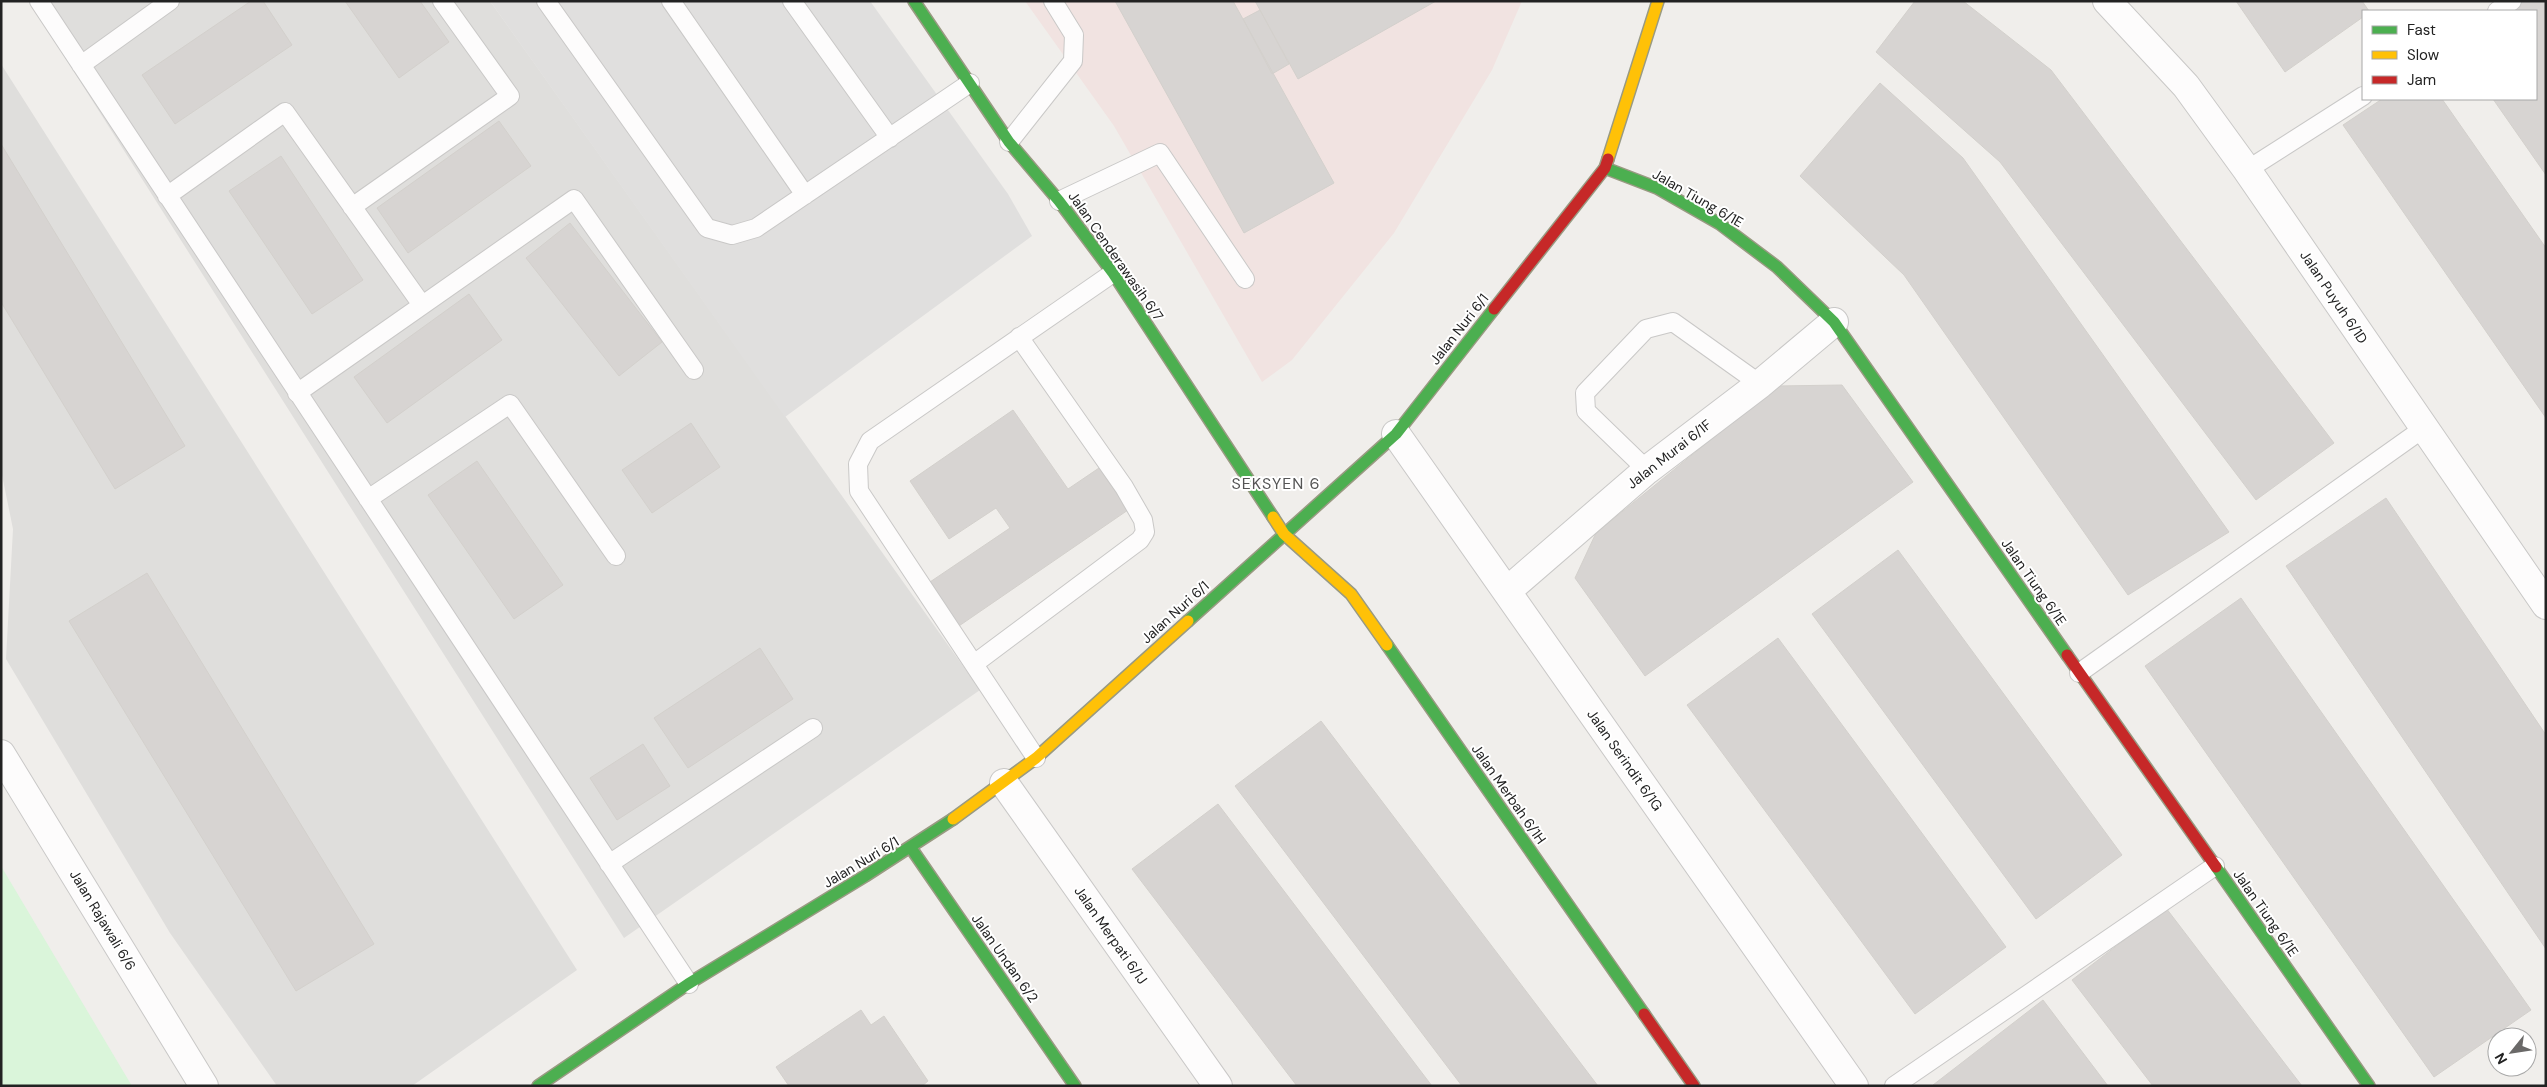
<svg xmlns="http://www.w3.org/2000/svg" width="2547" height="1087" viewBox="0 0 2547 1087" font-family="'DM Sans',sans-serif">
	<rect width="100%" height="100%" fill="#f0eeeb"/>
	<path fill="#dfdedc" d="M29,1H490L980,690L624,938Z
		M1,64L577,970L412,1086H277L170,933L6,659L13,529L1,470Z"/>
	<path fill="#f1e3e1" d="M1025,1H1522L1492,70L1394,233L1292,360L1262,382L1114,126Z"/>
	<path fill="#daf5da" d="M1,866L132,1086H1Z"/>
	<path fill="#e0dfde" d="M490,1H870L1008,194L1032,236L785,417Z"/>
	<path fill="#d7d4d2" stroke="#d3d0cc" d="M251,1H263L292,45L175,124L142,75Z
		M345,1H420L449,42L399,78Z
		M1115,1H1233L1334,183L1244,233Z
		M1255,1H1436L1298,79Z
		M1915,1H1963L2051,70L2334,443L2256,500L2000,162L1876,52Z
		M2236,1H2362L2369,11H2363V17L2285,72Z
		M2523,1H2546V175L2493,99H2536V11H2508Z
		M1260,10L1289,64L1272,74L1243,19Z
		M1880,83L1963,158L2229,532L2128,595L1904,275L1800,176Z
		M2382,99H2442L2546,248V418L2343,125Z
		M499,121L531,166L408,253L377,208Z
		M1,144L185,446L115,489L1,302Z
		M281,156L363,280L312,314L229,191Z
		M570,223L662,342L619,376L526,258Z
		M469,294L502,340L387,423L354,377Z
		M1842,385L1913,482L1645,676L1575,578L1596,533L1777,386Z
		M1013,410L1068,489L1099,468L1128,510L956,628L927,584L1010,528L996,508L949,539L910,481Z
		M691,423L720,467L652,513L622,470Z
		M477,461L563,585L514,619L428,495Z
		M2386,498L2546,735V949L2286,566Z
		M1898,550L2122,855L2036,919L1812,614Z
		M147,573L374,944L296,991L69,621Z
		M2241,598L2531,1010L2434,1077L2145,666Z
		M1778,638L2006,947L1915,1014L1687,705Z
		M760,648L793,699L688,768L654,718Z
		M1321,721L1598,1086H1462L1235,786Z
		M643,744L670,786L617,820L590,778Z
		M1218,804L1432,1086H1297L1132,869Z
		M2166,908L2302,1086H2153L2072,980Z
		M2043,1000L2108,1086H1934L1933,1085Z
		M861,1010L871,1025L884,1016L928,1081L922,1086H789L776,1067Z"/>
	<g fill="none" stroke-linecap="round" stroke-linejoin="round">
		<g stroke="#c9c8c7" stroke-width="20">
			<path id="lane" d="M39,1L689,984
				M546,1L707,228L732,235L756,228L970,83
				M671,1L805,195
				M792,1L890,138
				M2497,11L2512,1
				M81,65L170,1
				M1009,142L1073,61L1074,35L1053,1
				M2247,170L2363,96
				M167,196L285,112L422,305
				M1059,201L1160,153L1245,279
				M352,207L510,96L442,1
				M297,393L574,199L694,370
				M1647,470L1586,411L1585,393L1646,329L1673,322L1760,384
				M368,499L510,404L616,556
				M974,664L1140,540L1145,532L1143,520L1124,487L1019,337
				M2079,673L2424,428
				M1036,758L859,491L858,464L870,441L1113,273
				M609,864L813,728
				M1894,1086L2215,866"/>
		</g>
		<g stroke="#c9c8c7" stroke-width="30">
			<path id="street" d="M2107,1L2186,86L2247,170L2546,605
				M1396,434L1854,1086
				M1507,591L1647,470L1760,384L1834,322
				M1,754L204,1086
				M1004,783L1218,1086"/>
		</g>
		<g stroke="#999a82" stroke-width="14">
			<path id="fast" d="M914,1L1009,142L1059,201L1113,273L1273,517
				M1605,168L1657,188L1720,224L1777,267L1834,322L2067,655
				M1188,621L1396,434L1494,309
				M1387,645L1644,1014
				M911,848L1075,1086
				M2216,867L2369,1086
				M538,1086L688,984L865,876L953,819"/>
		</g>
		<g stroke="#999a82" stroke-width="14">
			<path id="slow" d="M1608,159L1658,1
				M1273,517L1284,534L1351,594L1387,645
				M953,819L1036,758L1188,621"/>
		</g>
		<g stroke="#999a82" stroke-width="14">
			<path id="jam" d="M1494,309L1605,168L1608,159
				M2067,655L2216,867
				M1644,1014L1694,1086"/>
		</g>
		<use href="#lane" stroke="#fdfcfc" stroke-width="18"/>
		<use href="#street" stroke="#fdfcfc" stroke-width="28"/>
		<use href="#fast" stroke="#4caf50" stroke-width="11"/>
		<use href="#slow" stroke="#ffc107" stroke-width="11"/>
		<use href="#jam" stroke="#c62828" stroke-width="11"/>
	</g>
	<g text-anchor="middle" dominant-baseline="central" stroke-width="4" stroke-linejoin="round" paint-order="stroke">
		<g font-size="14" fill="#222" stroke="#fff">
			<text transform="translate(1698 198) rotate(30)">Jalan Tiung 6/1E</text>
			<text transform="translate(1116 256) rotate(55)">Jalan Cenderawasih 6/7</text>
			<text transform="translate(2334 297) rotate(56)">Jalan Puyuh 6/1D</text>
			<text transform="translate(1459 329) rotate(-52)">Jalan Nuri 6/1</text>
			<text transform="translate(1669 454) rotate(-38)">Jalan Murai 6/1F</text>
			<text transform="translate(2034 582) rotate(55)">Jalan Tiung 6/1E</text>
			<text transform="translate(1175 612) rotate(-42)">Jalan Nuri 6/1</text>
			<text transform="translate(1625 760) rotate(55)">Jalan Serindit 6/1G</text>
			<text transform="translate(1509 794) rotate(55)">Jalan Merbah 6/1H</text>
			<text transform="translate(861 862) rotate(-31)">Jalan Nuri 6/1</text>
			<text transform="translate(2266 913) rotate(55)">Jalan Tiung 6/1E</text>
			<text transform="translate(103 920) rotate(59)">Jalan Rajawali 6/6</text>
			<text transform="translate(1111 935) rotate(55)">Jalan Merpati 6/1J</text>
			<text transform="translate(1005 958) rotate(55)">Jalan Undan 6/2</text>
		</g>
		<g font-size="16" letter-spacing="1" fill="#555" stroke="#fff">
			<text x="1276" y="483">SEKSYEN 6</text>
		</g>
	</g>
	<rect width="2547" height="1087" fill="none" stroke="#222222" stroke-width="5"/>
	<rect x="2362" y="10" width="175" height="90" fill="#ffffff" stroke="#a7a7a7"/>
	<rect x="2372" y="26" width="25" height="8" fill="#4caf50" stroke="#a7a7a7"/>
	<text x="2407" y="35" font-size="15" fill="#222222">Fast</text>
	<rect x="2372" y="51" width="25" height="8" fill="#ffc107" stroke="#a7a7a7"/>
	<text x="2407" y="60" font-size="15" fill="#222222">Slow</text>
	<rect x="2372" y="76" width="25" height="8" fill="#c62828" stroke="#a7a7a7"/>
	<text x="2407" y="85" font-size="15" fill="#222222">Jam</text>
	<g transform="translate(2512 1052) rotate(240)"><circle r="24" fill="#ffffff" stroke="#a7a7a7"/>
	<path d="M0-4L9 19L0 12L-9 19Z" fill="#6a6968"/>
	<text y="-8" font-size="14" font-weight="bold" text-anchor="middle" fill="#222222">N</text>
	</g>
</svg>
